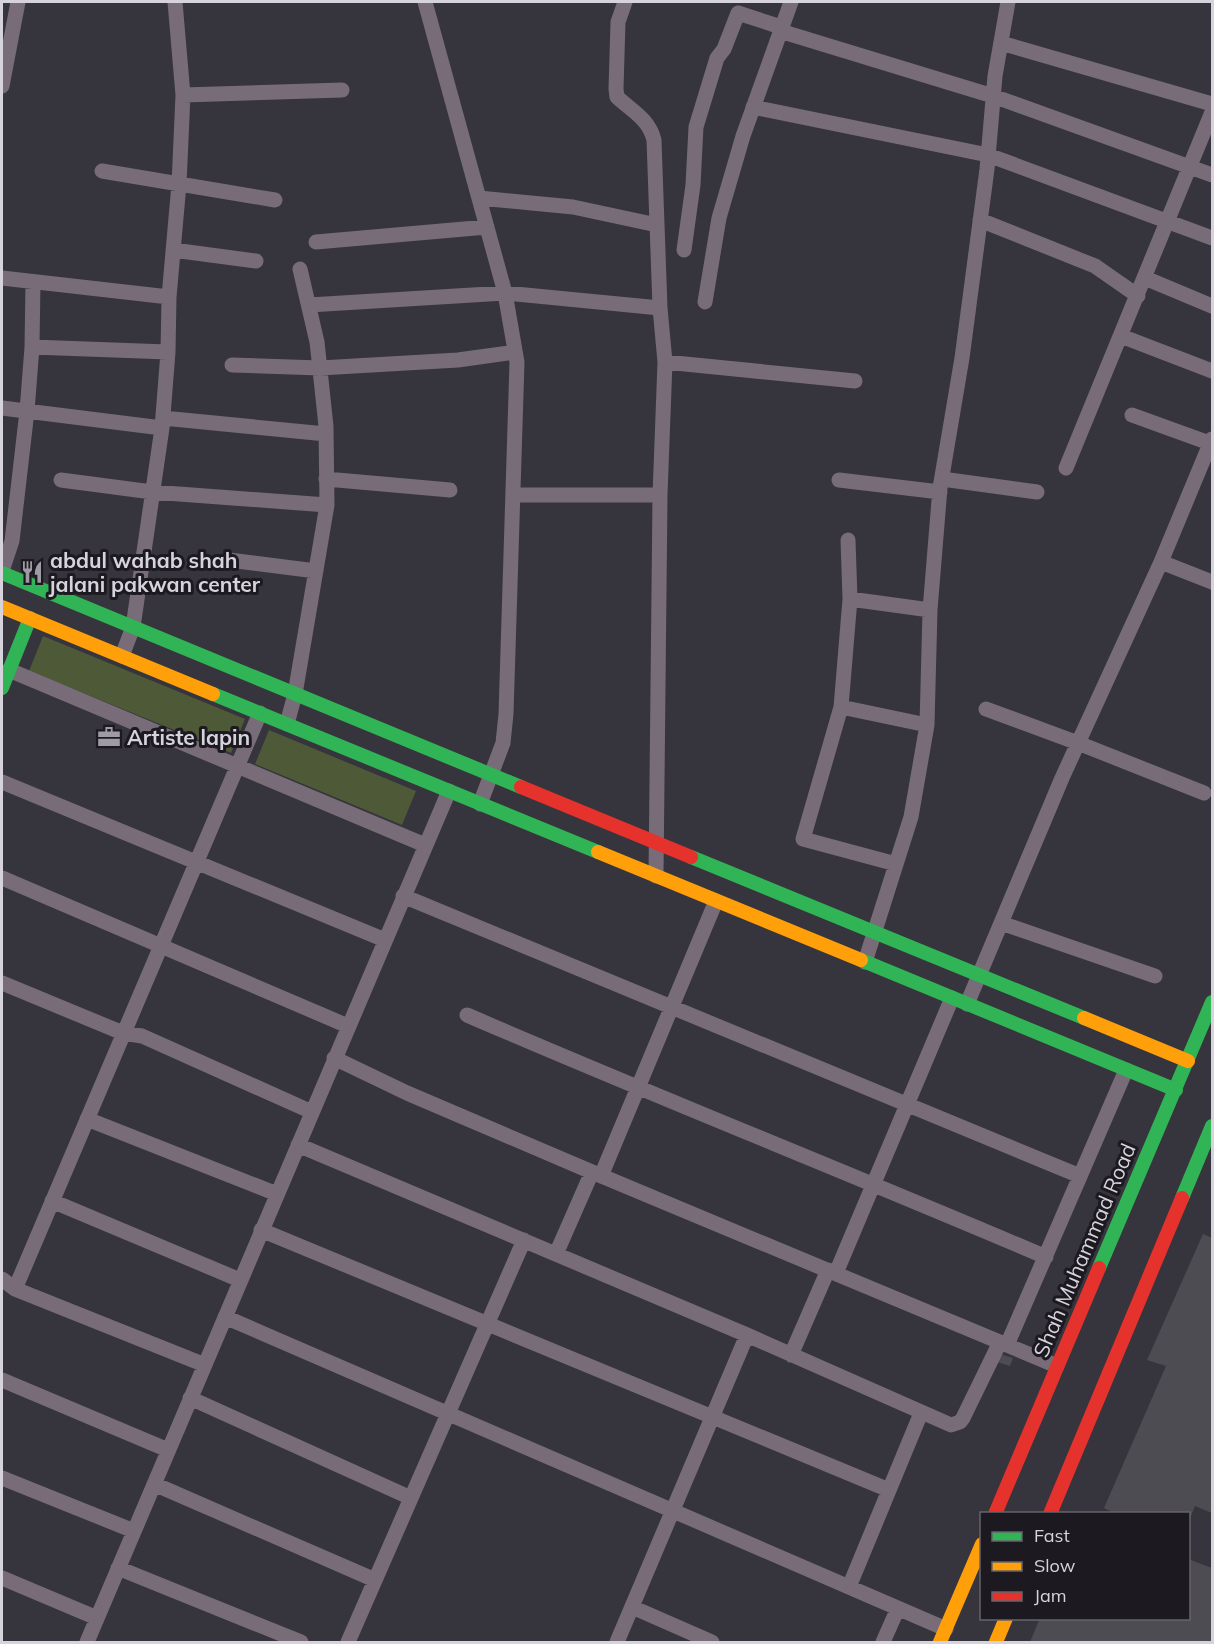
<svg xmlns="http://www.w3.org/2000/svg" width="1214" height="1644" viewBox="0 0 1214 1644" font-family="Mulish,sans-serif">
	<rect width="100%" height="100%" fill="#36343c"/>
	<path fill="#4e5938" d="M43,636L245,719L231,753L29,671Z
		M269,730L416,791L402,825L255,764Z"/>
	<path fill="#4e4c53" d="M1203,1234L1212,1238V1513L1195,1506L1189,1521L1188,1514H1116L1104,1508L1166,1366L1147,1360Z
		M1000,1354L1013,1358L1010,1366L997,1362Z
		M1188,1559L1212,1568V1642H1030L1040,1618H1188Z"/>
	<g fill="none" stroke-linecap="round" stroke-linejoin="round">
		<path stroke="#776c78" stroke-width="15" d="M425,2L505,293L517,362L506,714L503,743L480,804
			M625,2L618,22L616,89L617,97C632,111 649,119 654,140L660,308L665,362L660,495L656,876
			M780,31L993,96L1212,175
			M1001,43L1212,104
			M2,86L18,2
			M183,95L342,90
			M753,107L988,155L1212,238
			M102,171L275,200
			M479,198L573,207L657,225
			M980,220L1095,266L1138,296
			M316,242L487,227
			M173,250L256,261
			M684,250L693,185L696,127L717,58L724,49L738,13L781,27
			M2,278L169,297
			M1145,278L1212,306
			M705,302L719,218L743,136L791,2
			M309,305L505,293L660,308
			M1121,336L1212,371
			M32,347L168,352
			M665,362L855,381
			M232,365L320,368L458,360L515,352
			M2,408L162,428
			M1132,415L1212,444
			M163,418L326,434
			M1066,468L1212,112
			M326,479L450,490
			M942,479L1037,492
			M61,480L152,492L327,505
			M839,480L940,492
			M513,495H660
			M848,540L850,599L841,707L803,839L896,864
			M229,560L316,571
			M1161,562L1212,582
			M2,571L12,541L27,411L32,347L33,282
			M850,599L930,610
			M122,656L133,627L162,428L168,352L169,297L179,184L183,95L175,2
			M9,670L425,845
			M841,707L927,725
			M986,709L1078,743L1204,793
			M287,724L295,694L327,505L326,426L317,342L300,269
			M2,782L385,940
			M2,878L348,1026
			M403,896L1080,1176
			M1001,923L1155,976
			M865,962L911,817L927,725L930,610L940,488L962,358L987,169L995,76L1008,2
			M2,983L123,1033L142,1036L312,1112
			M967,1004L1062,778L1161,562L1212,439
			M467,1015C659,1098 854,1175 1046,1257
			M334,1058L407,1093L592,1172L1057,1366
			M87,1119L277,1194
			M298,1145L747,1335L951,1425L960,1422L963,1418L1000,1342
			M601,1176L716,901
			M52,1201L240,1280
			M261,1230L889,1490
			M556,1254L592,1172
			M836,1273L952,998
			M2,1279L15,1289L205,1365
			M15,1289L260,713
			M225,1317L946,1629
			M1007,1345L1126,1070
			M791,1355L828,1270
			M2,1380L168,1450
			M190,1398L411,1498
			M2,1478L134,1531
			M154,1484L375,1580
			M118,1568L301,1642
			M2,1578L97,1618
			M849,1587L921,1413
			M632,1607L712,1642
			M87,1642L449,791
			M348,1642L524,1240
			M617,1642L747,1335
			M883,1642L898,1608"/>
		<path stroke="#30b455" stroke-width="14" d="M2,573L521,787
			M2,688L30,618
			M213,694L598,852
			M691,857L1084,1018
			M861,960L1176,1090
			M1182,1198L1212,1126
			M1099,1268L1212,1002"/>
		<path stroke="#ff9f0a" stroke-width="14" d="M2,607L213,694
			M598,852L861,960
			M1084,1018L1188,1061
			M940,1642L982,1544
			M996,1642L1006,1618"/>
		<path stroke="#e5322d" stroke-width="14" d="M521,787L691,857
			M995,1514L1099,1268
			M1050,1514L1182,1198"/>
	</g>
	<defs>
		<g id="restaurant-bare" transform="scale(1.8)"><path d="M-5-6h1v4h1v-4h1v4h1v-4h1v5L-1.5 .5V6h-2V.5L-5-1ZM5-6V6H3V1.5H1.5Q1.5-4 5-6Z" fill="#9e9ba4" stroke="#1c1a20" stroke-width="2.5" paint-order="stroke"/></g>
		<g id="office-bare" transform="scale(1.8)"><path d="M-6-3h4V-5.5h4V-3h4V5H-6ZM-1-4.5V-3h2v-1.5ZM-6 0V1H6V0Z" fill="#9e9ba4" stroke="#1c1a20" stroke-width="2.5" paint-order="stroke"/></g>
	</defs>
	<g fill-rule="evenodd">
		<use href="#restaurant-bare" x="32" y="572"/>
		<use href="#office-bare" x="109" y="737"/>
	</g>
	<g text-anchor="middle" dominant-baseline="central" stroke-width="6" stroke-linejoin="round" paint-order="stroke">
		<g font-size="21" font-weight="bold" fill="#d6d3dc" stroke="#1c1a20" text-anchor="start">
			<text x="50" y="560">abdul wahab shah<tspan x="50" dy="24">jalani pakwan center</tspan></text>
			<text x="127" y="737">Artiste lapin</text>
		</g>
		<g font-size="21" fill="#d6d3dc" stroke="#1c1a20">
			<text transform="translate(1084 1250) rotate(-67)">Shah Muhammad Road</text>
		</g>
	</g>
	<rect width="1214" height="1644" fill="none" stroke="#d6d3dc" stroke-width="6"/>
	<rect x="980" y="1512" width="210" height="108" fill="#1c1a20" stroke="#66646b" stroke-width="1.5"/>
	<rect x="992" y="1532" width="30" height="9" fill="#30b455" stroke="#66646b" stroke-width="1.5"/>
	<text x="1034" y="1542" font-size="18" fill="#d6d3dc">Fast</text>
	<rect x="992" y="1562" width="30" height="9" fill="#ff9f0a" stroke="#66646b" stroke-width="1.5"/>
	<text x="1034" y="1572" font-size="18" fill="#d6d3dc">Slow</text>
	<rect x="992" y="1592" width="30" height="9" fill="#e5322d" stroke="#66646b" stroke-width="1.5"/>
	<text x="1034" y="1602" font-size="18" fill="#d6d3dc">Jam</text>
</svg>
